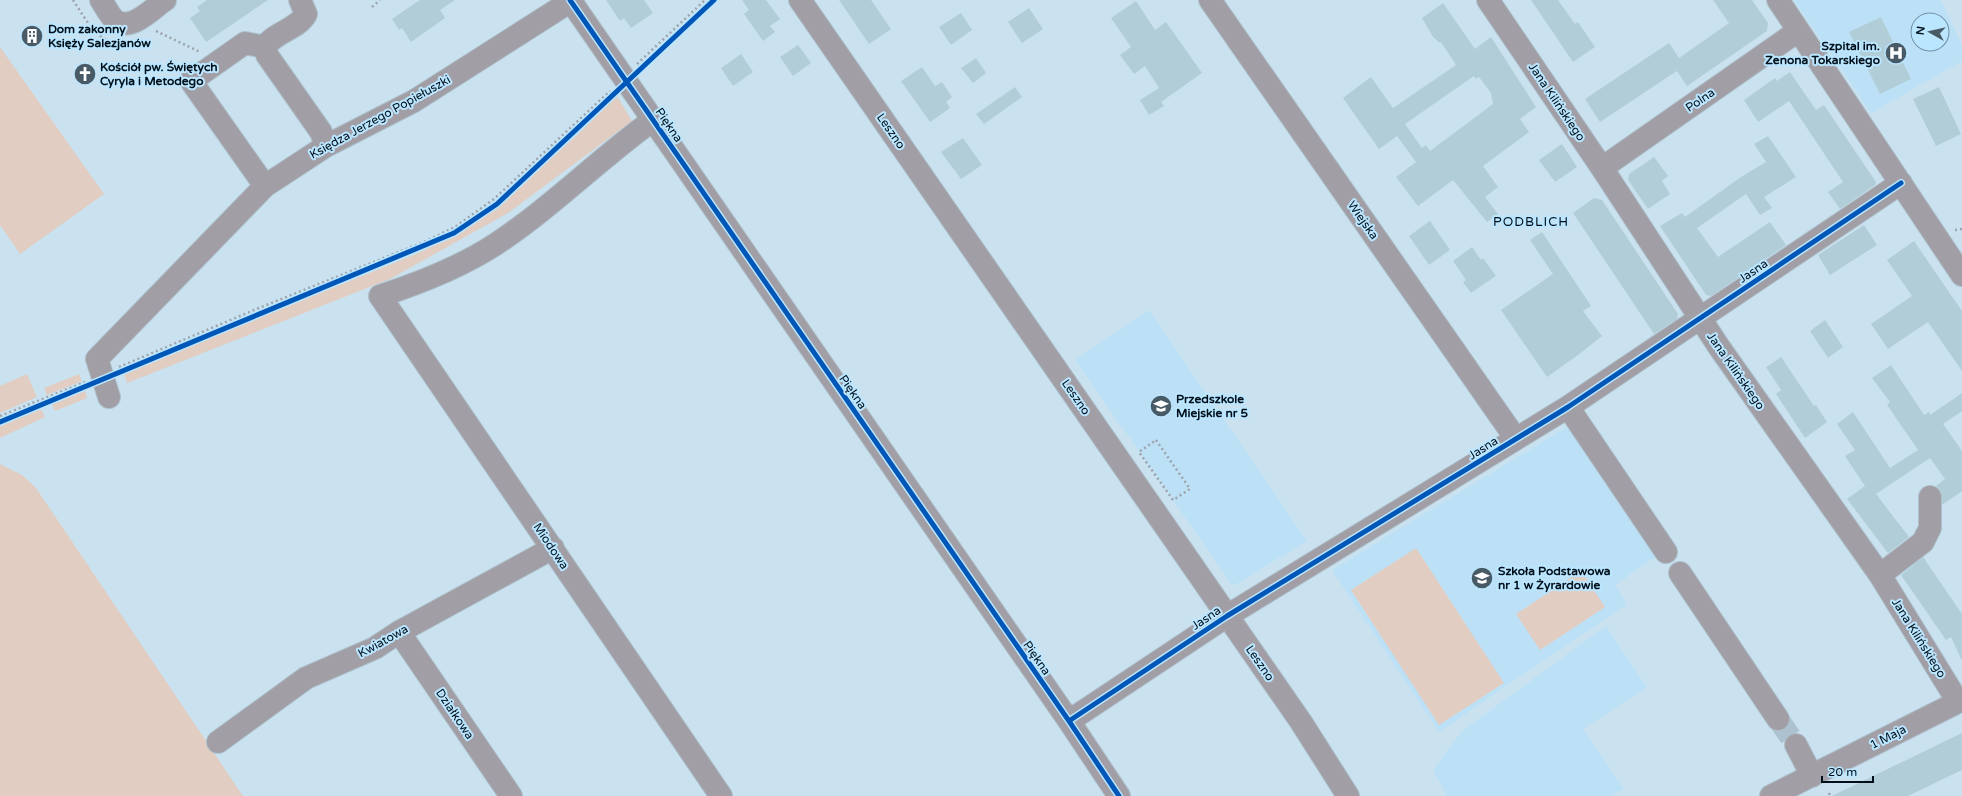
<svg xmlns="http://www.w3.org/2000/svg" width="1962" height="796" viewBox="0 0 1962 796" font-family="'Varela Round',sans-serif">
	<rect width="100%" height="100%" fill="#cae2f0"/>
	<path fill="#bce1f6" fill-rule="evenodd" d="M1794,0H1941L1962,45V61L1871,113ZM1918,20H1942V44H1918Z
		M1149,310L1307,541L1233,586L1075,360Z
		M1573,423L1660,554L1615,585L1627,604L1439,732L1332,570Z
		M1606,626L1647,687L1583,729L1624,789L1610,796H1447L1433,770L1462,731Z"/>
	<path fill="#e1cdc1" d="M0,47L104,194L20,254L0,225Z
		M617,96L632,121L508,213L390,279L127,383L124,373L416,254L459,233L491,211L576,136Z
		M27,374L37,397L0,413V386Z
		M79,374L82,381L47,395L44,388Z
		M85,390L87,398L55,411L52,404Z
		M41,409L45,417L0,438V426Z
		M0,464L22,475L36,488L243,796H0Z
		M1416,548L1504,683L1439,725L1351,590Z
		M1581,571L1605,607L1540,650L1516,614Z"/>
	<path fill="#b1cdd7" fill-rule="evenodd" d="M207,0H268L206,42L190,18L200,11L197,7Z
		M420,0H455L440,10L445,18L411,42L402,28L399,30L392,19Z
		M606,0H644L653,13L631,28L624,18L620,21Z
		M742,0H766L780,19L770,26L775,32L763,41L744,14L749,10Z
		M839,0H871L891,29L869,44Z
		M1531,0H1558L1575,24L1578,22L1595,47L1573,62Z
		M1713,0H1752L1768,23L1767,31L1687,86L1677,71L1600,122L1585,99L1669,43L1679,58L1729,23Z
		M1136,1L1155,30L1166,22L1202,73L1161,102L1164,106L1149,115L1140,100L1159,88L1145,66L1134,74L1120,55L1131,47L1111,18Z
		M1443,3L1475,49L1491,37L1536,107L1520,119L1529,132L1483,166L1498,187L1485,197L1498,214L1487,222L1453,180L1418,206L1396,177L1416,162L1397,136L1379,149L1343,98L1371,77L1393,108L1456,65L1441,42L1440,43L1433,37L1422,18ZM1474,76L1476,79L1479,77L1491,93L1493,104L1430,151L1426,145L1422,148L1405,124Z
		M1029,8L1043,29L1022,43L1008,22Z
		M961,13L972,30L951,45L939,27Z
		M1881,17L1911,79L1880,94L1849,32Z
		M798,45L811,63L793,76L780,57Z
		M741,54L753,72L733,86L721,68Z
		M976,58L986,73L973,83L961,68Z
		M922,67L935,86L942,82L952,97L946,102L950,108L930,122L901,81Z
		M1790,72L1816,110L1824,105L1876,182L1875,185L1840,209L1828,192L1843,182L1789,101L1758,122L1744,100L1775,78L1777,81Z
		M1015,87L1022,97L984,124L976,114Z
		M1939,87L1961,134L1936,146L1913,99Z
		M1768,136L1796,177L1764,197L1772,208L1760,215L1746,194L1697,228L1718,257L1770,222L1786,245L1711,296L1706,295L1660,226L1682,213L1685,217L1741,177L1766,162L1754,144Z
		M963,138L982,165L961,179L941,152Z
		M1562,144L1577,167L1555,182L1539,160Z
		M1654,157L1668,176L1662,181L1670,194L1648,209L1628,180L1629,174Z
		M1594,198L1602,200L1678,314L1677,319L1654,334L1573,213Z
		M1430,221L1450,250L1429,265L1409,236Z
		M1864,225L1877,245L1830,275L1818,255Z
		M1542,232L1591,306L1583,311L1602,336L1578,355L1547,377L1501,310L1553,274L1530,240Z
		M1914,241L1962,311V371L1928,322L1888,349L1871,324L1912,296L1887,260Z
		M1472,247L1481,260L1483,258L1496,276L1471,293L1463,282L1466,280L1453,261Z
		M1825,320L1843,347L1828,358L1810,331Z
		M1781,357L1814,406L1816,405L1827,422L1805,438L1776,394L1781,390L1766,367Z
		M1891,365L1924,415L1929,412L1930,415L1962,393V411L1943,424L1962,451V491L1942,505L1941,491L1936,486L1945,479L1930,458L1876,494L1909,537L1888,553L1847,499L1865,486L1845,456L1855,450L1837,424L1853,412L1890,468L1918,450L1887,405L1890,402L1872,378Z
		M1923,557L1962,614V661L1951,637L1946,640L1901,575Z
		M1962,733V770L1908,796H1832Z"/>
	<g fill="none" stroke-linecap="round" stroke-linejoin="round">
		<path stroke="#acc2d0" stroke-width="22" stroke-dasharray="22 11" stroke-linecap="butt" d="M1778,719L1796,745"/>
		<g stroke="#adc0cb" stroke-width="24">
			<path id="minor" d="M101,0C105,6 110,17 116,21C132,31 152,9 165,0
				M300,0L306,14C297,30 274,32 265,47L267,55L321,132L326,146
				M570,0L1069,721L1119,796
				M800,0L1301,722L1348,796
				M1210,0L1516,439
				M1488,0L1602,168L1719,347L1880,575L1958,702
				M1778,0L1962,275
				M265,47L245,43L191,81L265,186
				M653,120C599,159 552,207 496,244C461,267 420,283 380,296L721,796
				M1602,168L1798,31
				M109,397L97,359L265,186L326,146L414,101L571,1
				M1568,407L1666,552
				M1680,573L1778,719
				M1880,575L1923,542L1930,528V497
				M399,632L511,796
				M1069,721L1227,616L1568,407L1901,183
				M218,742L306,678L375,648L399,632L553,548
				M1796,745L1812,776
				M1771,796L1962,700"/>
		</g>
		<path stroke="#9ca3ac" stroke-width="2.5" stroke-dasharray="2 3" stroke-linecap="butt" d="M73,0C84,16 94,38 114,43
			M372,7L380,0
			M156,31L200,52
			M637,64L705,0
			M1955,230L1962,229
			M119,367L259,308L426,241L455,227L494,199L610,91
			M0,416L85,382
			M1156,440L1190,489L1173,500L1139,452Z
			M1829,793L1830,796"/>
		<use href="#minor" stroke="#a19ea5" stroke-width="22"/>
		<g stroke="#bbe6ff" stroke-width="8">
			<path id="cycleway" d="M570,0L1069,721L1119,796
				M0,422L454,233L497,204L714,0
				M1069,721L1227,616L1568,407L1901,183"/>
		</g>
		<use href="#cycleway" stroke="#0057b8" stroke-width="5"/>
	</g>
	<defs>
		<g id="building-disc" transform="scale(1.15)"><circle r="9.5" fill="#475a66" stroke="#bbe6ff"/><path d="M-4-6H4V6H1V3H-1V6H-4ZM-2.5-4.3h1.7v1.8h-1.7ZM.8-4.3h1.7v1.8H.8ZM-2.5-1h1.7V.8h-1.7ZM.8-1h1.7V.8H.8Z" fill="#fff"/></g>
		<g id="hospital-disc" transform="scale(1.15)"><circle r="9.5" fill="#475a66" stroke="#bbe6ff"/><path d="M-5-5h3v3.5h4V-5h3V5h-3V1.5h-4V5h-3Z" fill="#fff"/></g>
		<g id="church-disc" transform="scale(1.15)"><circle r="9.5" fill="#475a66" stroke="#bbe6ff"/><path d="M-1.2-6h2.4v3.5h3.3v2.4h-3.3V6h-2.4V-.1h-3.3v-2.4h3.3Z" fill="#fff"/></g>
		<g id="school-disc" transform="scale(1.15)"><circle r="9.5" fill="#475a66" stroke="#bbe6ff"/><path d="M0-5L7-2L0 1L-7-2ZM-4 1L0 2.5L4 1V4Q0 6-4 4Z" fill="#fff"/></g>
	</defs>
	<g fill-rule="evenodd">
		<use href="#building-disc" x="32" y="36"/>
		<use href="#hospital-disc" x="1896" y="53"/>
		<use href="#church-disc" x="85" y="74"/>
		<use href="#school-disc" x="1161" y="406"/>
		<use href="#school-disc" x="1482" y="578"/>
	</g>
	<g text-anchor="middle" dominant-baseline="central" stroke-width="4" stroke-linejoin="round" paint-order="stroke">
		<g font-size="12" font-weight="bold" fill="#00101b" stroke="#bbe6ff" text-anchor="start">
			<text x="48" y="29">Dom zakonny<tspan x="48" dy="14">Księży Salezjanów</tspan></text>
			<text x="1880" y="46" text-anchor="end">Szpital im.<tspan x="1880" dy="14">Zenona Tokarskiego</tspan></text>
			<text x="100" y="67">Kościół pw. Świętych<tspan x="100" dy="14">Cyryla i Metodego</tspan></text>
			<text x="1176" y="399">Przedszkole<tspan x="1176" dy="14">Miejskie nr 5</tspan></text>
			<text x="1498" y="571">Szkoła Podstawowa<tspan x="1498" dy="14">nr 1 w Żyrardowie</tspan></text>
		</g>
		<g font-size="12" fill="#00101b" stroke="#bbe6ff">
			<text transform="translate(1700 100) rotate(-34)">Polna</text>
			<text transform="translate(1557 102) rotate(56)">Jana Kilińskiego</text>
			<text transform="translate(380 117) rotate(-29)">Księdza Jerzego Popiełuszki</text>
			<text transform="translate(669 125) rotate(56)">Piękna</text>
			<text transform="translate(891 131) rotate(55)">Leszno</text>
			<text transform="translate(1363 220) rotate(55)">Wiejska</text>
			<text transform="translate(1753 271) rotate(-34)">Jasna</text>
			<text transform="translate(1736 371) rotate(55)">Jana Kilińskiego</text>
			<text transform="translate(853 392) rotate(55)">Piękna</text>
			<text transform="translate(1076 397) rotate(55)">Leszno</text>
			<text transform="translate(1483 448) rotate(-32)">Jasna</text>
			<text transform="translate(551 546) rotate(56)">Miodowa</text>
			<text transform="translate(1206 618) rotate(-34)">Jasna</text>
			<text transform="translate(1919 638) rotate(58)">Jana Kilińskiego</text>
			<text transform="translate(383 641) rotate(-29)">Kwiatowa</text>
			<text transform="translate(1037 658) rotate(55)">Piękna</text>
			<text transform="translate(1260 663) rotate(55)">Leszno</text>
			<text transform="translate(455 714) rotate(56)">Działkowa</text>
			<text transform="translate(1888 737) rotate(-27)">1 Maja</text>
		</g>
		<g font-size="13" letter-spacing="1" fill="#00101b" stroke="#bbe6ff">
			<text x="1531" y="222">PODBLICH</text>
		</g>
	</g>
	<g transform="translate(1930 32) rotate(278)"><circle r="19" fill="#bbe6ff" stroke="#7090a4"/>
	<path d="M0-3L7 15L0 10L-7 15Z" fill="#475a66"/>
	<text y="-6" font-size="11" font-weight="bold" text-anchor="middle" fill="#00101b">N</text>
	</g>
	<path d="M1822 776v6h51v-6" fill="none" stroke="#00101b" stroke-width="2"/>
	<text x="1828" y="776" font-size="12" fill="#00101b" stroke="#bbe6ff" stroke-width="3" paint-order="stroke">20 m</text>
</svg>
